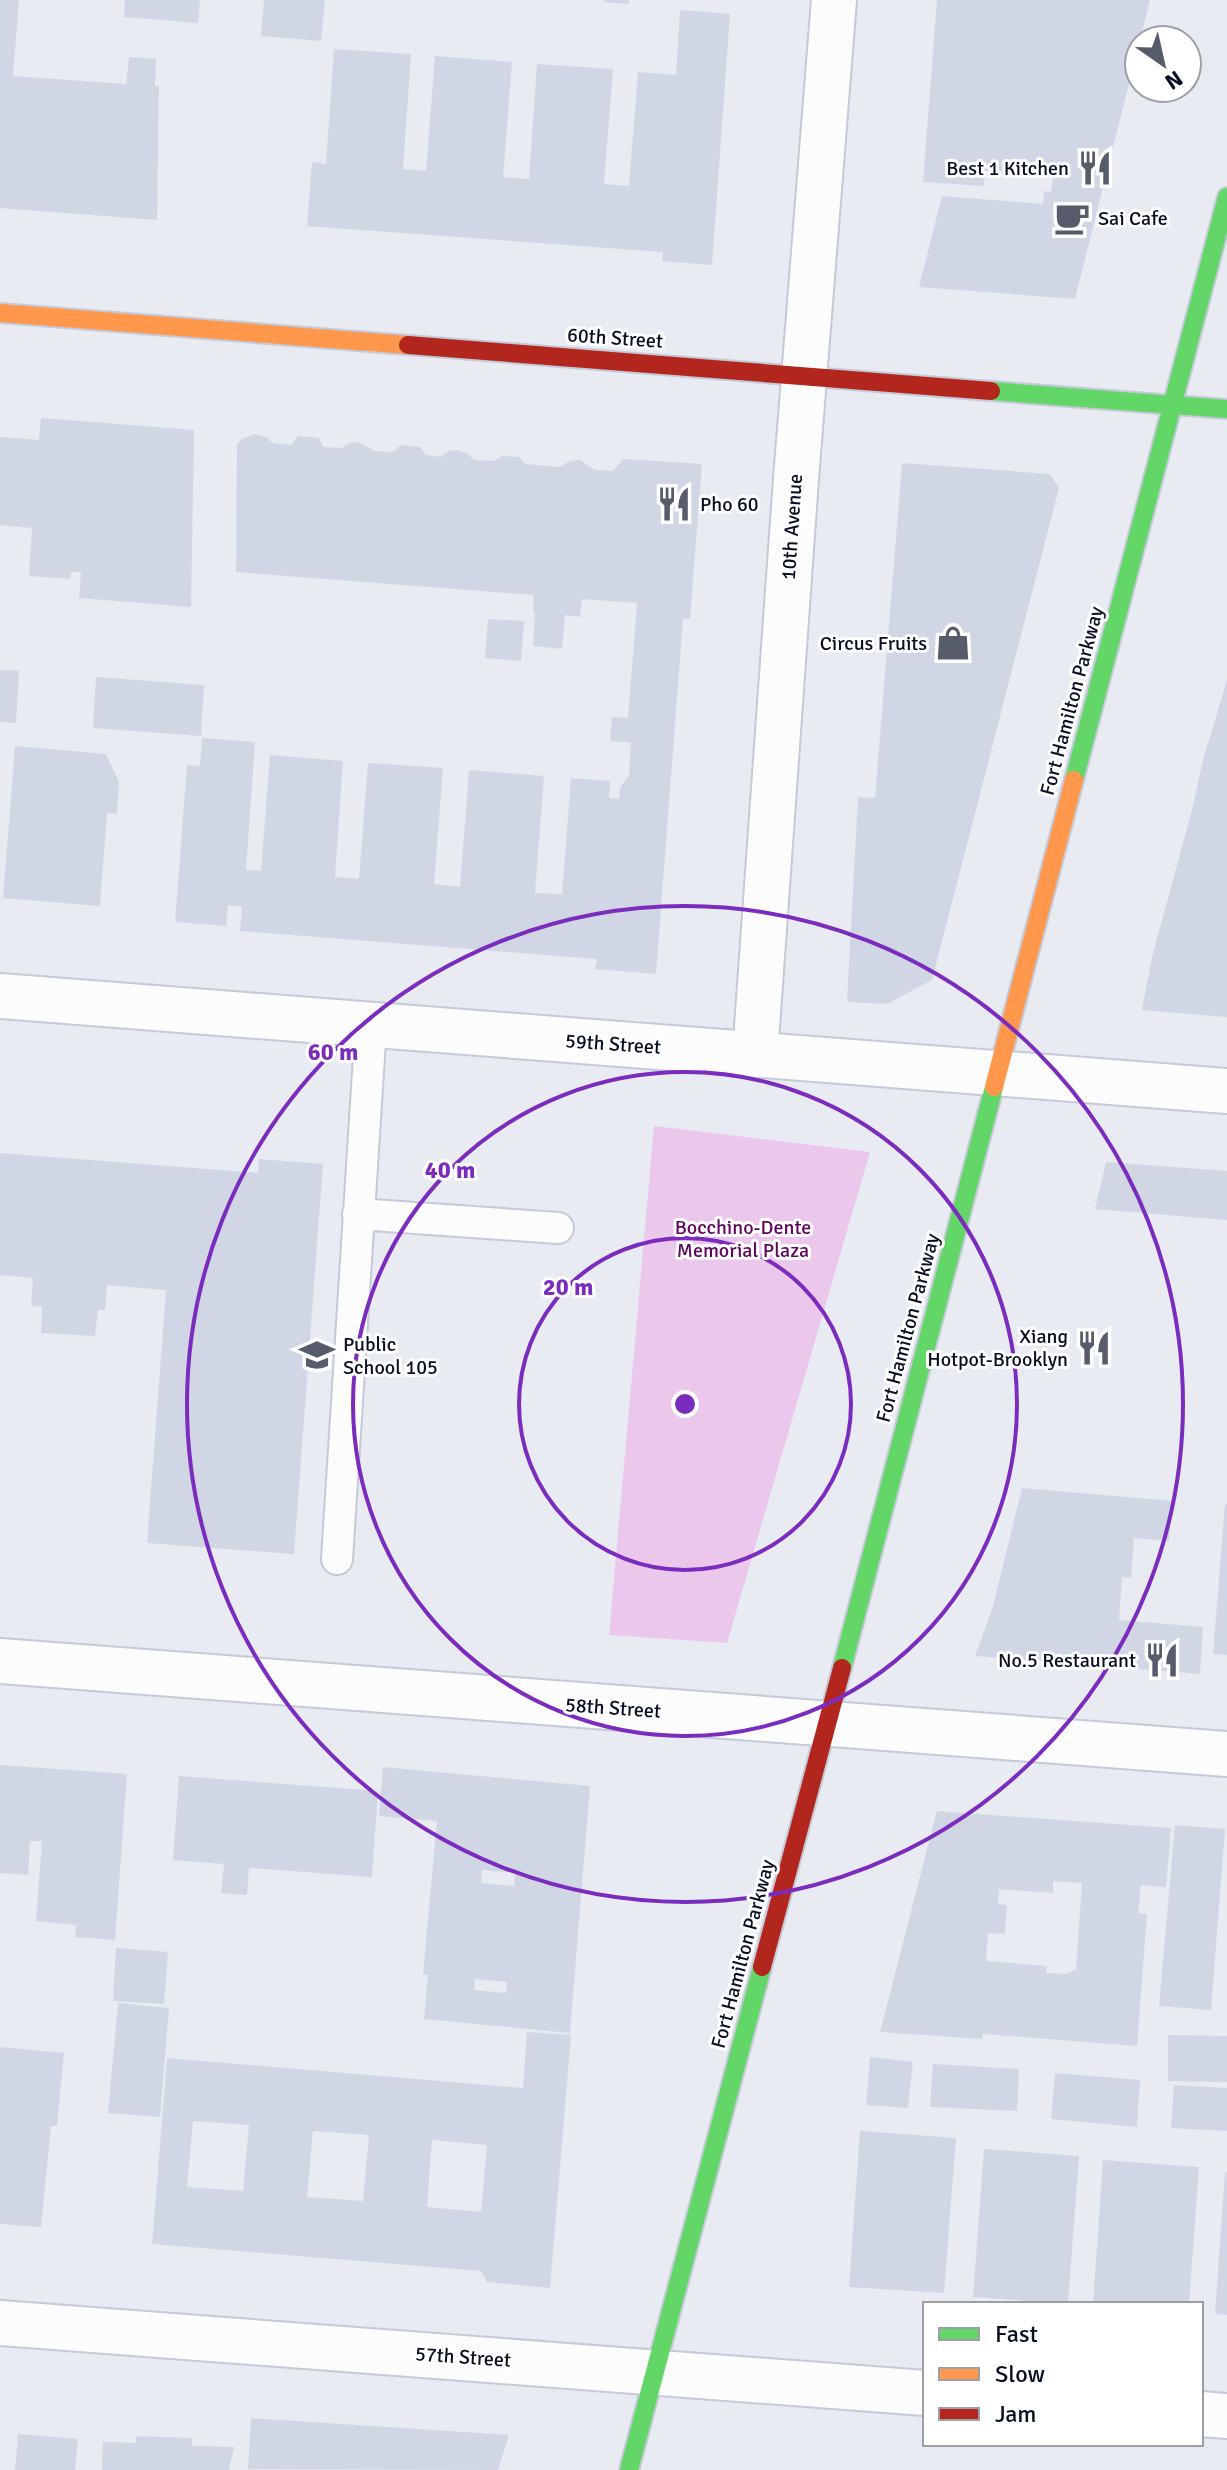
<svg xmlns="http://www.w3.org/2000/svg" width="1227" height="2470" viewBox="0 0 1227 2470" font-family="Signika,sans-serif">
	<rect width="100%" height="100%" fill="#e8ebf2"/>
	<path fill="#ebc7eb" d="M654,1126L870,1152L727,1643L609,1635Z"/>
	<path fill="#d0d6e4" fill-rule="evenodd" d="M0,0H19L13,76L126,84L129,57L156,59L155,86H159L157,220L0,208Z
		M125,0H200L198,23L124,17Z
		M264,0H325L321,41L261,36Z
		M604,0H629V4L603,2Z
		M937,0H1150L1075,299L919,287L942,196L1043,204L1044,191L1051,192L1053,177L985,171L984,186L923,182Z
		M680,10L730,14L712,265L662,261L663,252L307,226L312,162L326,164L334,49L411,54L403,169L426,171L435,56L512,62L503,177L515,178L529,179L537,64L613,69L604,184L629,186L638,72L676,75Z
		M41,418L194,430L191,607L79,598L81,572H71L70,579L29,576L32,528L0,525V437L39,440Z
		M255,434L266,437L273,443L291,445L298,436L319,438L323,447L341,448L351,443L358,442L375,451L393,452L401,445L420,447L426,455L441,457L449,451L457,450L467,453L474,460L494,461L502,456L519,457L525,464L560,467L570,461L580,460L595,470L612,471L624,459L702,464L690,619H683L656,974L595,969L597,959L240,931L242,907L228,905L226,926L175,922L187,765L200,766L202,738L255,742L246,870L261,871L270,755L343,761L335,877L359,879L368,763L443,768L434,884L460,887L469,770L544,776L535,893L562,894L571,778L610,781L609,798L619,799L620,788L629,775L631,742L610,741L612,717L628,718L637,603L582,599L580,617L565,615L562,649L533,646L535,613H533L534,595L236,572L237,444L242,439Z
		M902,463L1050,474L1059,488L932,980L887,1004L847,1002L858,797L875,798Z
		M488,619L524,621L521,661L485,658Z
		M0,670L19,671L16,723L0,722Z
		M96,677L204,685L201,736L93,728Z
		M1227,680V1017L1142,1010L1152,957L1192,810L1203,760Z
		M15,746L106,754L119,782L117,814L107,813L100,906L3,898Z
		M0,1153L258,1173L259,1159L323,1164L294,1554L147,1543L166,1290L107,1285L105,1310H98L95,1336L41,1333L42,1307L31,1306L33,1278L0,1275Z
		M1106,1162L1227,1171V1220L1095,1209Z
		M1022,1488L1172,1501L1169,1541L1134,1538L1131,1578L1122,1577L1119,1620L1203,1627L1200,1674L975,1656L992,1610Z
		M1225,1504H1227V1655L1213,1654Z
		M0,1765L127,1774L115,1940L75,1937L76,1925L36,1921L42,1841H30L28,1875L0,1873Z
		M383,1767L590,1786L570,2033L424,2019L428,1975L423,1974L437,1821L379,1816ZM482,1870L515,1873L514,1886L481,1883ZM475,1979L507,1982L506,1993L474,1990Z
		M179,1776L378,1791L372,1877L249,1868L247,1895L221,1893L224,1864L173,1860Z
		M937,1811L1171,1828L1166,1887L1141,1885L1138,1913L1147,1914L1137,2046L983,2034L982,2039L880,2032ZM1053,1881L1082,1883L1076,1969L1066,1974L1046,1973L1047,1966L986,1961L988,1933L1005,1934L1007,1905L998,1904L999,1889L1053,1893Z
		M1175,1825L1225,1829L1211,2010L1159,2006Z
		M116,1948L168,1952L164,2004L113,2001Z
		M118,2003L169,2008L160,2117L108,2113Z
		M527,2032L571,2035L550,2288L487,2282L481,2271L152,2244L167,2058L523,2088ZM193,2121L249,2125L243,2191L187,2187ZM313,2131L369,2135L363,2201L307,2197ZM432,2140L487,2145L481,2212L427,2207Z
		M1168,2035L1227,2036V2082L1168,2081Z
		M0,2047L64,2053L57,2126H51L41,2227L0,2224Z
		M870,2057L913,2062L908,2108L866,2105Z
		M933,2064L1019,2069L1017,2111L930,2107Z
		M1055,2073L1140,2080L1137,2127L1051,2119Z
		M1174,2085L1227,2088V2131L1171,2128Z
		M860,2131L956,2138L944,2293L849,2287Z
		M984,2149L1079,2156L1068,2304L973,2297Z
		M1103,2160L1199,2167L1189,2304H1093Z
		M1225,2172H1227V2315L1215,2314Z
		M251,2418L509,2435L498,2470L248,2469Z
		M18,2434L78,2439L75,2470H15Z
		M136,2436L192,2438V2446L234,2447L229,2470H102L103,2442L136,2443Z"/>
	<g fill="none" stroke-linecap="round" stroke-linejoin="round">
		<g stroke="#c5cad8" stroke-width="34">
			<path id="lane" d="M358,1214L558,1228
				M337,1559L371,1025"/>
		</g>
		<g stroke="#c5cad8" stroke-width="48">
			<path id="street" d="M0,996L1227,1091
				M755,1055L796,479L834,0
				M0,1661L1227,1754
				M0,2323L925,2393
				M1201,2414L1227,2416"/>
		</g>
		<g stroke="#c5cad8" stroke-width="22">
			<path id="fast" d="M991,391L1227,409
				M1074,780L1227,197
				M842,1668L994,1087
				M629,2470L762,1967"/>
		</g>
		<g stroke="#c5cad8" stroke-width="22">
			<path id="slow" d="M0,313L408,345
				M994,1087L1074,780"/>
		</g>
		<g stroke="#c5cad8" stroke-width="22">
			<path id="jam" d="M408,345L991,391
				M762,1967L842,1668"/>
		</g>
		<use href="#lane" stroke="#fcfcfd" stroke-width="30"/>
		<use href="#street" stroke="#fcfcfd" stroke-width="44"/>
		<use href="#fast" stroke="#63d668" stroke-width="18"/>
		<use href="#slow" stroke="#ff974d" stroke-width="18"/>
		<use href="#jam" stroke="#b3261e" stroke-width="18"/>
	</g>
	<g fill="none" stroke="#7b2cbf" stroke-width="4">
		<circle cx="685" cy="1404" r="166"/>
		<circle cx="685" cy="1404" r="332"/>
		<circle cx="685" cy="1404" r="498"/>
	</g>
	<defs>
		<g id="restaurant-bare" transform="scale(2.76)"><path d="M-5-6h1v4h1v-4h1v4h1v-4h1v5L-1.5 .5V6h-2V.5L-5-1ZM5-6V6H3V1.5H1.5Q1.5-4 5-6Z" fill="#575c6b" stroke="#fff" stroke-width="2.5" paint-order="stroke"/></g>
		<g id="cafe-bare" transform="scale(2.76)"><path d="M-5.5-4.5H6V0H3Q3 3.5 0 3.5H-2.5Q-5.5 3.5-5.5 0ZM3-3.2v2h1.7v-2ZM-6 4.5H4V6H-6Z" fill="#575c6b" stroke="#fff" stroke-width="2.5" paint-order="stroke"/></g>
		<g id="shop-bare" transform="scale(2.76)"><path d="M-5-2.5h2.3a2.7 3.5 0 0 1 5.4 0H5L5.5 6h-11ZM-1.5-2.5h3a1.5 2.3 0 0 0-3 0Z" fill="#575c6b" stroke="#fff" stroke-width="2.5" paint-order="stroke"/></g>
		<g id="school-bare" transform="scale(2.76)"><path d="M0-5L7-2L0 1L-7-2ZM-4 1L0 2.5L4 1V4Q0 6-4 4Z" fill="#575c6b" stroke="#fff" stroke-width="2.5" paint-order="stroke"/></g>
	</defs>
	<g fill-rule="evenodd">
		<use href="#restaurant-bare" x="1095" y="168"/>
		<use href="#cafe-bare" x="1072" y="218"/>
		<use href="#restaurant-bare" x="674" y="504"/>
		<use href="#shop-bare" x="953" y="643"/>
		<use href="#restaurant-bare" x="1094" y="1348"/>
		<use href="#school-bare" x="317" y="1355"/>
		<use href="#restaurant-bare" x="1162" y="1660"/>
	</g>
	<g text-anchor="middle" dominant-baseline="central" stroke-width="6" stroke-linejoin="round" paint-order="stroke">
		<g font-size="20" fill="#090f23" stroke="#fff" text-anchor="end">
			<text x="1069" y="168">Best 1 Kitchen</text>
			<text x="1098" y="218" text-anchor="start">Sai Cafe</text>
			<text x="700" y="504" text-anchor="start">Pho 60</text>
			<text x="927" y="643">Circus Fruits</text>
			<text x="1068" y="1336">Xiang<tspan x="1068" dy="23">Hotpot-Brooklyn</tspan></text>
			<text x="343" y="1344" text-anchor="start">Public<tspan x="343" dy="23">School 105</tspan></text>
			<text x="1136" y="1660">No.5 Restaurant</text>
		</g>
		<g font-size="20" fill="#090f23" stroke="#fff">
			<text transform="translate(615 338) rotate(4)">60th Street</text>
			<text transform="translate(792 527) rotate(-86)">10th Avenue</text>
			<text transform="translate(1072 701) rotate(-75)">Fort Hamilton Parkway</text>
			<text transform="translate(613 1044) rotate(4)">59th Street</text>
			<text transform="translate(908 1328) rotate(-75)">Fort Hamilton Parkway</text>
			<text transform="translate(613 1708) rotate(4)">58th Street</text>
			<text transform="translate(743 1954) rotate(-75)">Fort Hamilton Parkway</text>
			<text transform="translate(463 2357) rotate(4)">57th Street</text>
		</g>
		<g font-size="20" fill="#61035e" stroke="#fff">
			<text x="743" y="1227">Bocchino-Dente<tspan x="743" dy="23">Memorial Plaza</tspan></text>
		</g>
	</g>
	<circle cx="685" cy="1404" r="12" fill="#7b2cbf" stroke="#fff" stroke-width="4"/>
	<g font-size="24" text-anchor="middle" font-weight="bold" fill="#7b2cbf" stroke="#fff" stroke-width="6" stroke-linejoin="round" paint-order="stroke">
		<text x="333" y="1060">60 m</text>
		<text x="450" y="1178">40 m</text>
		<text x="568" y="1295">20 m</text>
	</g>
	<rect x="923" y="2302" width="280" height="144" fill="#ffffff" stroke="#9d9fa7" stroke-width="2"/>
	<rect x="939" y="2328" width="40" height="12" fill="#63d668" stroke="#9d9fa7" stroke-width="2"/>
	<text x="995" y="2342" font-size="24" fill="#090f23">Fast</text>
	<rect x="939" y="2368" width="40" height="12" fill="#ff974d" stroke="#9d9fa7" stroke-width="2"/>
	<text x="995" y="2382" font-size="24" fill="#090f23">Slow</text>
	<rect x="939" y="2408" width="40" height="12" fill="#b3261e" stroke="#9d9fa7" stroke-width="2"/>
	<text x="995" y="2422" font-size="24" fill="#090f23">Jam</text>
	<g transform="translate(1163 64) rotate(146)"><circle r="38" fill="#ffffff" stroke="#9d9fa7" stroke-width="2"/>
	<path d="M0-6L14 30L0 20L-14 30Z" fill="#575c6b"/>
	<text y="-12" font-size="22" font-weight="bold" text-anchor="middle" fill="#090f23">N</text>
	</g>
</svg>
